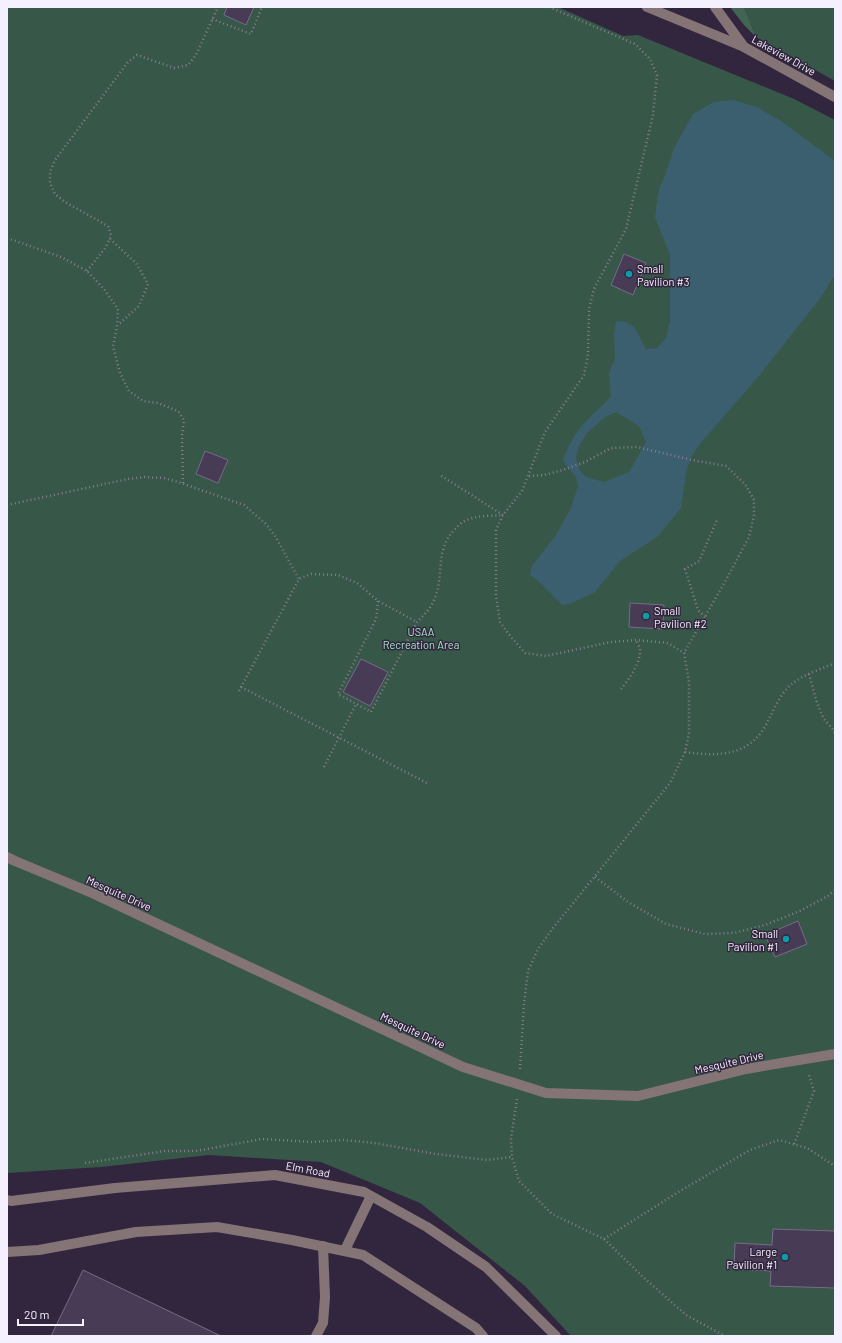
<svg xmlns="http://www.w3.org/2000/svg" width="842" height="1343" viewBox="0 0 842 1343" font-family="Barlow,sans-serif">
	<rect width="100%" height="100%" fill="#32263e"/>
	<path fill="#375848" d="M7,7H558L623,36L638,35L794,99L835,120V1336H571L525,1286L420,1203L321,1162L209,1155L101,1167L7,1173Z
		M744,7H835V81L756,37Z"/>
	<path fill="#416453" d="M730,7H744L756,37L744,25Z"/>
	<path fill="#3c5f6f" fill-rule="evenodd" d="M733,100L757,107L781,121L835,161V277L831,280L822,296L758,377L700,444L691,457L686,473L681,508L657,537L620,561L595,592L572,603L562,605L537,580L530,575L532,566L556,535L571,508L578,486L576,477L565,464L563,459C568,448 573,435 582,426C591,415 602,407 611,396L609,373L615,358L614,334L616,321C637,321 636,333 646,349L657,348L666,338L670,322V255L655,217L659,189L665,176L674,148L693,114L714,102ZM616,412L639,426L646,442L629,472L604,482L586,477L580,471L576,457L579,446L587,433L605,417Z"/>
	<path fill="#473b55" stroke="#776b87" d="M227,7H254L246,25L224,15Z
		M624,254L646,263L633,295L611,285Z
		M205,451L228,460L218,483L196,474Z
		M630,603L664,605L663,629L629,627Z
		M361,659L388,672L370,706L343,692Z
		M798,921L807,944L775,957L765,935Z
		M773,1229L835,1231V1288L770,1286L771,1271L734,1269L735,1243L772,1245Z
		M83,1270L221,1336H51Z"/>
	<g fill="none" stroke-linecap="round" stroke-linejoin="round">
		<path stroke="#857c8f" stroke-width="2.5" stroke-dasharray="1 3" stroke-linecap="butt" d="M212,19L251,34L262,7
			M7,239L13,240L61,257L87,271L104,289L118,309L117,327L113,346L120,373L129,391L143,401L158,403L178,411L184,420L182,436L183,484
			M110,239L136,263L148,284L139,306L118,325
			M87,271L106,247L111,235L108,226L65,202L55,194L50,183V172L55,160L128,62L137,55L174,68L188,65L196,55L218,7
			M529,476L544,475L563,470L585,462L611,448L637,447L692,460L726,466L745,484L754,500V516L749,537L726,580L684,653
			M7,505L128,479L145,477L164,478L178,482L244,505L266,524L275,536L299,579
			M378,601L376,619L338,694L371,712L417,622C424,615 430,609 434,600C445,576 434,550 455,529C459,525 464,520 470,519C480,515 493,516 503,515L440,475
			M705,617L698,610L685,569L699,561L717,520
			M809,674C813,688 816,703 823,717C826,723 834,728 835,735
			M241,687L427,783
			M621,689C629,679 641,663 640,649C639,646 637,642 636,640
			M239,691L299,579L311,574L338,575L357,583L378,601L417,622
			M685,752C721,757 752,756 769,719C775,707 782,691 793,683C805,674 821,669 835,663
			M324,767L356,704
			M595,877L628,902L666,924L705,934L734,933L765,925L800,911L828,896L835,890
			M520,1069L524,1004L528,971L538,949L553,928L670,783L685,752L689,734V682L684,653L668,643L636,640L611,642L546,656L525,653L511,637L500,622L496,596V530L503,515L522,491L545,432L584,375L588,355L589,309L594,289L626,229L653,115L657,75L650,59L635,44L549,7
			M517,1099L511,1138L512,1157L519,1181L552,1214L604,1239L643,1277L686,1315L725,1336
			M794,1144L814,1091L809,1075
			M85,1163L165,1151H196L262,1139L310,1142L344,1140L374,1143L436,1154L487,1160L512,1157
			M604,1239L680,1191L750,1150L779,1140L807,1148L835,1166"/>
		<path stroke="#857476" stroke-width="10" d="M647,7L744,47
			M715,7L744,47L835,97
			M7,857L15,861L92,893L463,1067L546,1093L638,1096L746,1069L835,1054
			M7,1200L11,1201L115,1188L275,1175L364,1192L427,1227L486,1267L556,1336
			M345,1250L371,1196
			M7,1252L39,1250L136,1232L217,1227L292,1240L363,1255L476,1328L483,1336
			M316,1336L323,1323L325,1297L323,1246"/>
	</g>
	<g fill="#0f9aa8" stroke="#32263e" stroke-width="1.5">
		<circle cx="629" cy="274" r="4"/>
		<circle cx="646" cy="616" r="4"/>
		<circle cx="786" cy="939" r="4"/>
		<circle cx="785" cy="1257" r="4"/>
	</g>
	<g text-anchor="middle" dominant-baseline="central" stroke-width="3" stroke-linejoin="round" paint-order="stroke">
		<g font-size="11" fill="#f5f0fd" stroke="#32263e">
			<text transform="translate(784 55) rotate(29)">Lakeview Drive</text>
			<text transform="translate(119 893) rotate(24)">Mesquite Drive</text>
			<text transform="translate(413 1030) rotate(25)">Mesquite Drive</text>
			<text transform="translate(729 1062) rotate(-13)">Mesquite Drive</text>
			<text transform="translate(308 1169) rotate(11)">Elm Road</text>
		</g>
		<g font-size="11" fill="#f5f0fd" stroke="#32263e" text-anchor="start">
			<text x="637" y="268">Small<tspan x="637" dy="13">Pavilion #3</tspan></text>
			<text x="654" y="610">Small<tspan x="654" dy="13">Pavilion #2</tspan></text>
			<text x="778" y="933" text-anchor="end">Small<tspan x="778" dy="13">Pavilion #1</tspan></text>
			<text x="777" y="1251" text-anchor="end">Large<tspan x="777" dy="13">Pavilion #1</tspan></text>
		</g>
		<g font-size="11" fill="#a6e7c7" stroke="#32263e">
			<text x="421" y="631">USAA<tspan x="421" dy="13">Recreation Area</tspan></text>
		</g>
	</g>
	<rect width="842" height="1343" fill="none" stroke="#f5f0fd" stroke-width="16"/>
	<path d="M18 1319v6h65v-6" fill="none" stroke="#f5f0fd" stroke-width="2"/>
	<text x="24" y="1319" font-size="12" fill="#f5f0fd" stroke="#32263e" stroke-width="3" paint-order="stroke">20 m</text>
</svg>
